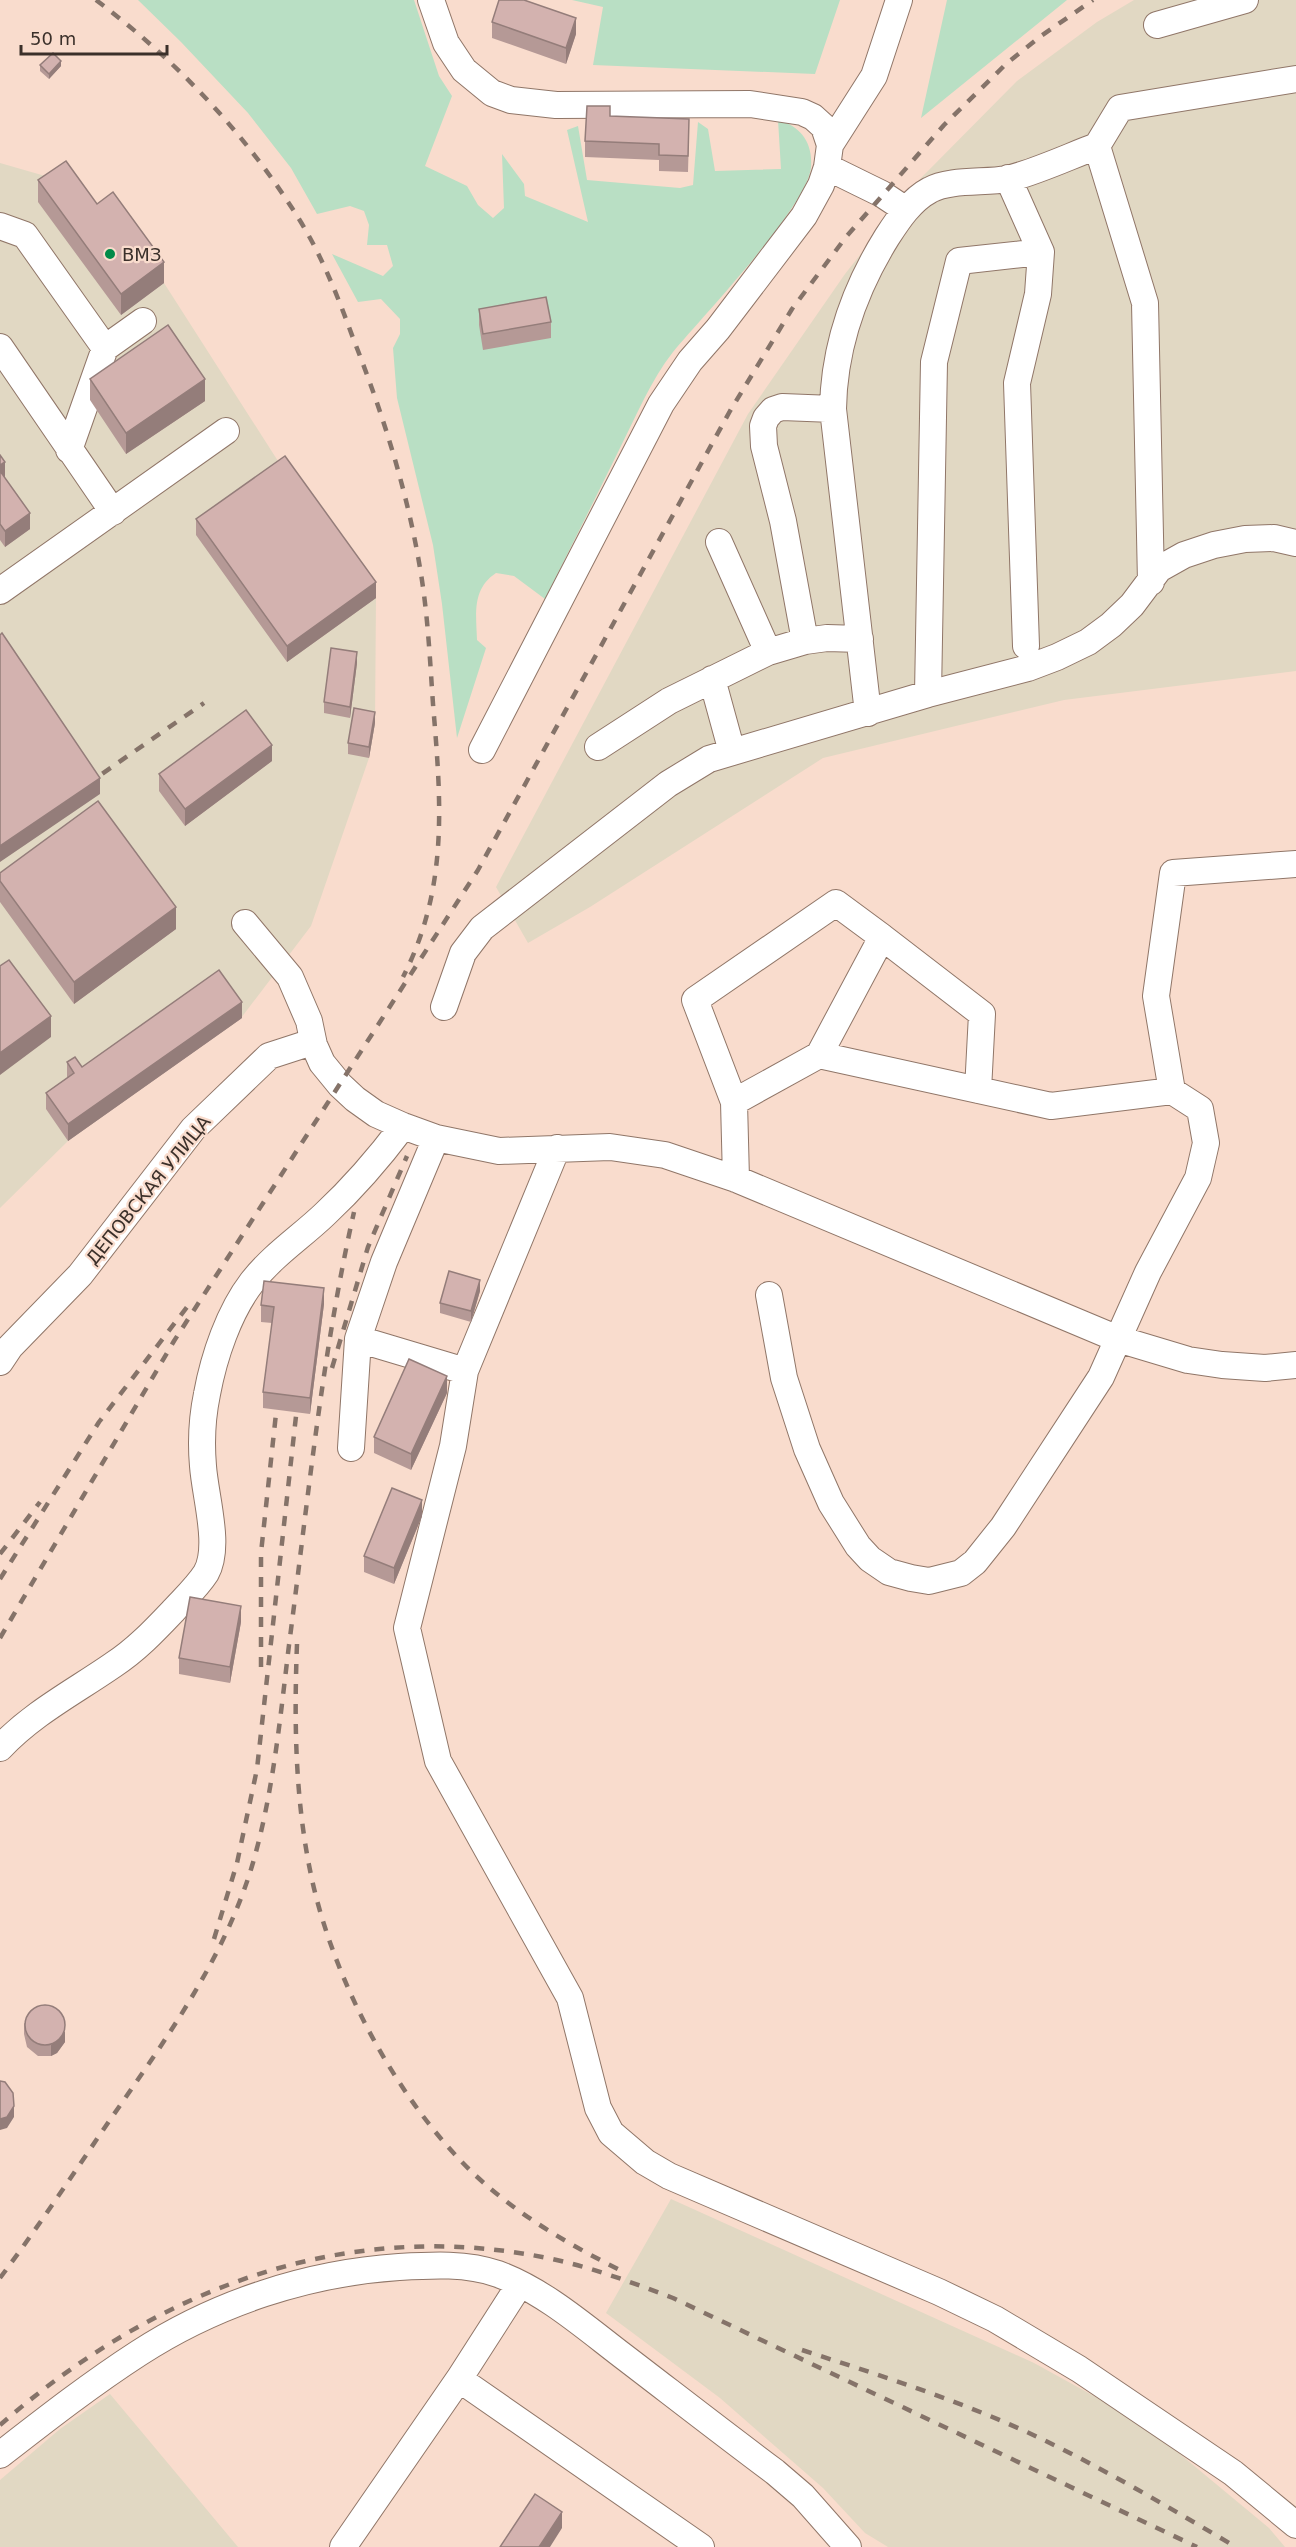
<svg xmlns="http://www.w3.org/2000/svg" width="1296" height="2547" viewBox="0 0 1296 2547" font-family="'DejaVu Sans',sans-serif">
	<rect width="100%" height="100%" fill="#f9dccd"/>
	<path fill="#e1d8c3" d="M1134,0H1296V671L1064,700L823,758L590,907L528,943L496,887L748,414L845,274L920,179L1017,81L1097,22Z
		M0,163L66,182L97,225L113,213L164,283L285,472L376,598L375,723L369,758L311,926L241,1018L68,1141L0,1208Z
		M671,2199L1034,2363L1094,2396L1163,2440L1269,2528L1285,2547H888L865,2533L823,2488L720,2398L606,2313Z
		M110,2394L238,2547H0V2480L60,2429Z"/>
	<path fill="#b9dfc4" d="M138,0H414L439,76L452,96L425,166L467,186L478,205L493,218L504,208L502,154L524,184L525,196L588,222L567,130L578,126L587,180L680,188L693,185L698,122L708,129L715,171L781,169L778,120C800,126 813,142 811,167C808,206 702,317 673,352C651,380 636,416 620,448C595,499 570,549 545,599L514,576L496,573C472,589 476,613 477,640L486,648L457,738L442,604L433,545L397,398L393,348L400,334V319L381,299L358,302L332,254L383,276L393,266L387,245H367L369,225L364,211L350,206L317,214L291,168L248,113L181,42Z
		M572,0H840L815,74L593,65L603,7Z
		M947,0H1067L921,118Z"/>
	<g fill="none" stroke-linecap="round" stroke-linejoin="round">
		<g stroke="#907668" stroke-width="28">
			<path id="minor" d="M431,0L446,43L464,70L492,93L511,100L556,105L750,104L802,112L813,117L824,127L830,145L827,167L821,185L804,216L718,329L690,361L661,404L482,750
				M1157,25L1245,0
				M830,145L874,76L899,0
				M1097,146L1120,108L1296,79
				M827,167L882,194L906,210
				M0,226L25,235L105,348L69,450
				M0,347L113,512
				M105,348L143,321
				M719,542L768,652
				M0,591L226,431
				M805,641L783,521L764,446L763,426L766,418L773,410L782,407L833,409
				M1026,646L1017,383L1038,294L1041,252
				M712,679L732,752
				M928,694L934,362L959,261L1041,252L1008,178
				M868,713L833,409C834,346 854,290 887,237C898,220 911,200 930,190C949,179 985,183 1007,179C1034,173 1070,156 1097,146L1145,303L1151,582
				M598,747L669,701L768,652L805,641L827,638L860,639
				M245,923L290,977L309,1021L314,1045L322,1063L340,1085L355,1099L376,1114L403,1126L436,1138L499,1151L610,1147L665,1155L736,1179L1118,1339L1188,1360L1222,1365L1265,1368L1296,1365
				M882,937L982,1014L978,1090
				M444,1007L463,953L482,928L668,784L709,759L928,694L1028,668L1057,657L1088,642L1111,625L1132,605L1159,569L1184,555L1214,545L1245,539L1274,538L1296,543
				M1172,1091L1156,996L1173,873L1296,864
				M734,1102L695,1000L836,903L882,937L819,1055
				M557,1148L465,1371L453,1446L407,1628L438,1761L570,1998L598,2108L611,2133L645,2162L669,2176L939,2292L995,2319L1079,2369L1233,2473L1296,2525
				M736,1179L734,1102L819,1055L1051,1106L1172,1091L1200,1109L1206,1143L1198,1178L1148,1272L1101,1377L1003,1527L975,1562L961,1573L929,1581L911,1578L889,1572L870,1559L858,1546L831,1503L807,1449L784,1378L769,1295
				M358,1339L465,1371
				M0,1362L10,1347L80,1275L193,1129L269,1056L306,1044L314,1045
				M351,1448L358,1339L384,1262L436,1138
				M0,1748C33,1713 74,1692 113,1665C136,1650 154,1631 173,1611C184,1599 197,1587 206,1573C221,1547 205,1496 203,1466C201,1443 202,1418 207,1394C214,1356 229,1312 252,1282C273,1255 301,1237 325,1214C354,1187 379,1158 403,1126
				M459,2379L701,2547
				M0,2455C45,2420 91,2384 139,2353C216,2303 308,2273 399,2267C432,2265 467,2263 498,2274C544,2291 585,2327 623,2356C674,2395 724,2434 775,2472L803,2496L848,2547
				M343,2547L459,2379L520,2284"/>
		</g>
		<use href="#minor" stroke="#fff" stroke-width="26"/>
		<path stroke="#857369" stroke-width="4.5" stroke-dasharray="10 10" stroke-linecap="butt" d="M96,0C176,60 246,134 299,219C322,256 338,297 353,338C383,414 408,493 421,574C428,617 430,661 433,704C441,801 449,887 403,977
			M86,785L204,703
			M332,1368L368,1247L407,1156
			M0,1554L40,1502
			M0,1579L99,1422L187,1307
			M0,1638L174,1341L478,870L730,411L792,309L846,237L944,125L1007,63L1041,36L1093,0
			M297,1644C294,1721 295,1799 311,1875C333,1980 396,2099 474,2174C519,2216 571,2246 626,2273
			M261,1667V1553L278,1395
			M214,1939L237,1863L257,1769L298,1398
			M0,2278C39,2226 75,2171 112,2117C166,2039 224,1959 252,1866C273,1795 280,1719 289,1645C308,1500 322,1354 354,1212
			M802,2350C879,2375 955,2399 1029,2433C1100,2466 1168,2507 1236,2547
			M0,2425C158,2287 352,2213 561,2261C599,2270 636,2284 673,2298L1197,2547"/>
	</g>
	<path fill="#b59996" d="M492,22L576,34L566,64L492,38Z
		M40,65L61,66L49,79L40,71Z
		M610,116L689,135L688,172L659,171V160L585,157V141Z
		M38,180L97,204L164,283L121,315L38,202Z
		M479,309L551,322V338L483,350L479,325Z
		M90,379L205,401L126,454L90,400Z
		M0,455L5,478L30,529L5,547L0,540Z
		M196,519L376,598L287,662L196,535Z
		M357,663L350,718L324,713V702Z
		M375,723L369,758L348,754V743Z
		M272,761L185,826L159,791V774Z
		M0,873L176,929L74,1004L0,902Z
		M242,1018L68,1141L46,1109V1093L67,1078V1062L82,1067Z
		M480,1291L471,1322L440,1313V1303Z
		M324,1304L310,1414L263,1408V1392L272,1323L261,1322V1305Z
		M447,1393L411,1470L374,1453V1437Z
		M422,1516L394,1584L364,1572V1556Z
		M241,1622L230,1683L179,1674V1658Z
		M24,2023L65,2042L57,2053L51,2056H38L27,2047L24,2034Z"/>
	<path fill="#947d7a" d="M576,18V34L566,64V48Z
		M61,61V66L49,79V74Z
		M164,262V283L121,315V294Z
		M205,379V401L126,454V433Z
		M5,462V478L0,481V465Z
		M30,513V529L5,547V531Z
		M376,582V598L287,662V646Z
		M357,652V663L350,718V707Z
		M375,712V723L369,758V747Z
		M272,745V761L185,826V809Z
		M100,778V794L0,862V846Z
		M176,907V929L74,1004V982Z
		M242,1002V1018L68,1141V1124Z
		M51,1016V1037L0,1075V1053Z
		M480,1280V1291L471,1322V1311Z
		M324,1288V1304L310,1414V1398Z
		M447,1376V1393L411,1470V1454Z
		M422,1500V1516L394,1584V1568Z
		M241,1606V1622L230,1683V1667Z
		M65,2031V2042L57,2053L51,2056V2045Z
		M14,2106V2117L7,2128L0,2130V2119Z
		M562,2512V2528L550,2547H539Z"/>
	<path fill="#d3b2af" stroke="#947d7a" stroke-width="1.5" d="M499,0H524L576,18L566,48L492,22Z
		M53,53L61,61L49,74L40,65Z
		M587,106H610V116L689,119L688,156L659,155V144L585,141Z
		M66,161L97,204L113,192L164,262L121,294L38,180Z
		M546,297L551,322L483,334L479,309Z
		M168,325L205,379L126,433L90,379Z
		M0,455L5,462L0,465Z
		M285,456L376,582L287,646L196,519Z
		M0,471L30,513L5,531L0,524Z
		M2,633L100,778L0,846V635Z
		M331,648L357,652L350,707L324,702Z
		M354,708L375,712L369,747L348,743Z
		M246,710L272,745L185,809L159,774Z
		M98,801L176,907L74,982L0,881V873Z
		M9,960L51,1016L0,1053V966Z
		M219,970L242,1002L68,1124L46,1093L74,1073L67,1062L75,1057L82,1067Z
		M449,1271L480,1280L471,1311L440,1303Z
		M264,1281L324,1288L310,1398L263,1392L274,1307L261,1305Z
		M409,1359L447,1376L411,1454L374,1437Z
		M392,1488L422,1500L394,1568L364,1556Z
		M190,1597L241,1606L230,1667L179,1658Z
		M25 2025a20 20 0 1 1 40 0a20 20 0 1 1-40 0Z
		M0,2081L5,2082L13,2093L14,2106L7,2117L0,2119Z
		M535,2494L562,2512L539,2547H500Z"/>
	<circle fill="#008a48" stroke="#f9dccd" stroke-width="2" cx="110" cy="254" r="6"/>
	<g text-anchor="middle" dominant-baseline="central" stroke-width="4.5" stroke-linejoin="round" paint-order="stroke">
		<g font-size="18" fill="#3b302a" stroke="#f9dccd" text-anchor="start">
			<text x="122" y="254">ВМЗ</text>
		</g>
		<g font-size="18" fill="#3b302a" stroke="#f9dccd">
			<text transform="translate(148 1190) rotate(-51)">ДЕПОВСКАЯ УЛИЦА</text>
		</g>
	</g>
	<path d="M21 45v9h146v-9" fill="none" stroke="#3b302a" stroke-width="3"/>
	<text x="30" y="45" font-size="18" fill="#3b302a" stroke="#f9dccd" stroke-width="4.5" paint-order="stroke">50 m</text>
</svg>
